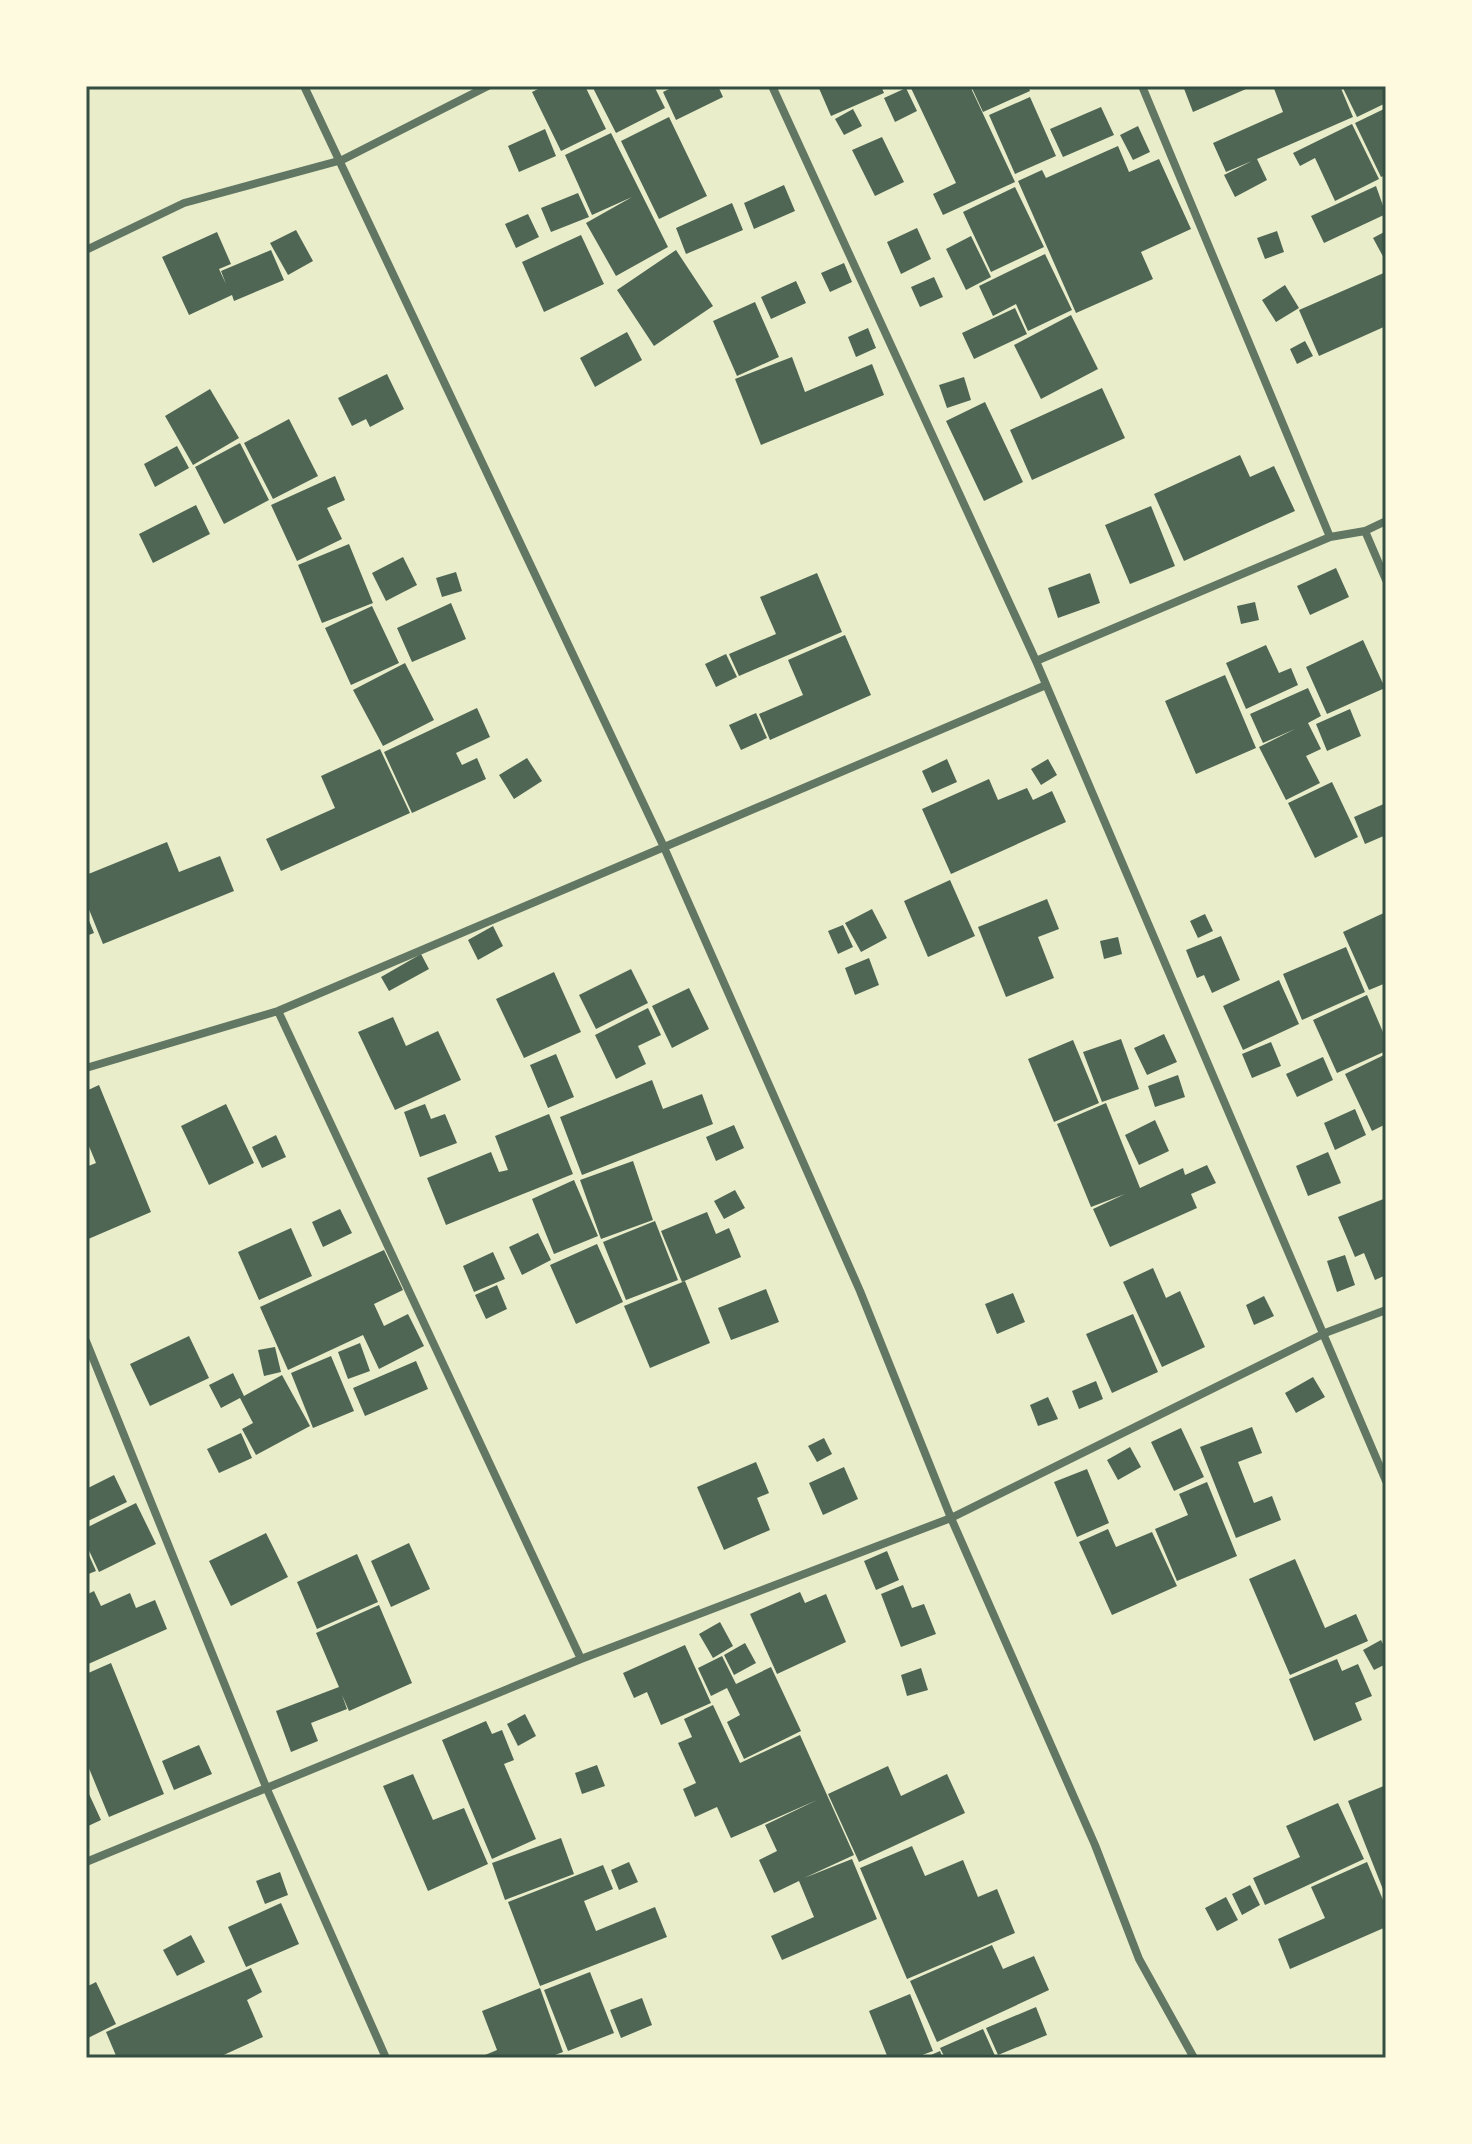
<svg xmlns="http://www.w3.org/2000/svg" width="1472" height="2144" viewBox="0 0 1472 2144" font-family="'Alegreya Sans',sans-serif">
	<rect width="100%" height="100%" fill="#e9edc9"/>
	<path fill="#4f6655" d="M544,86H585L606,129L561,151L532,92Z
		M592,86H654L665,108L616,133Z
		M675,86H718L723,97L676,120L663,92Z
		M818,86H881L884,93L831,116Z
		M910,86H970L1015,182L943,215L933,194L956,183Z
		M971,86H1028L1030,91L983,112Z
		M1183,86H1253L1193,112Z
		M1273,86H1340L1353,117L1257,159L1267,180L1235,197L1224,175L1252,161L1226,172L1213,143L1283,112Z
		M1342,86H1386V103L1357,117Z
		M906,88L917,111L895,122L884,98Z
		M1030,97L1056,156L1015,174L989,115Z
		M1101,107L1114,135L1063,157L1050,129Z
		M1386,108V175L1381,177L1355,123Z
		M853,109L862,126L844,135L835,119Z
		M669,117L707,196L659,219L621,141Z
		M1352,124L1379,179L1335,201L1315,158L1300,166L1293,153Z
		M1138,126L1150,152L1133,160L1120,135Z
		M545,129L556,156L519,172L508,146Z
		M611,133L668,247L616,276L586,223L632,197L592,215L565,155Z
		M882,137L904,182L875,196L852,150Z
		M1118,146L1129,172L1159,159L1191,229L1141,252L1153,279L1076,313L1018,181L1042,170L1046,178Z
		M784,185L795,211L754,229L744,203Z
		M1376,186L1386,214L1324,243L1311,216Z
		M1015,187L1044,247L991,272L963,212Z
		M578,193L589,217L551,232L541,208Z
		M732,203L743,230L686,254L676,228Z
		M528,214L539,237L516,248L505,224Z
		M917,228L931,259L901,274L887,242Z
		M296,230L313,261L288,275L270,243Z
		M1277,231L1284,252L1265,259L1257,238Z
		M1386,231V262L1373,238Z
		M217,232L231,264L219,269L226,284L221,271L271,250L284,280L234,301L232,295L189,315L162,257Z
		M581,235L604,284L544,312L522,262Z
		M971,236L991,277L966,290L946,249Z
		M676,250L713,306L654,346L617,290Z
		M1045,254L1072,310L1028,331L1016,304L993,316L979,286Z
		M844,263L852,282L830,292L821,273Z
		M1386,272V326L1319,356L1299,310Z
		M934,277L943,297L920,307L911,287Z
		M796,281L806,303L771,319L761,297Z
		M1285,285L1299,308L1276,322L1262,300Z
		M755,302L779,357L737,376L713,321Z
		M1015,308L1027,334L974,359L962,333Z
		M1071,315L1098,369L1041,399L1014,345Z
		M868,328L876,348L856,357L848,337Z
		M627,332L642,360L595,387L580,358Z
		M1305,341L1313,356L1297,364L1290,349Z
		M792,357L805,392L872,364L884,395L761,445L735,379Z
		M387,374L404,409L370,427L366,419L352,426L338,398Z
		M964,377L971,400L947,408L939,385Z
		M1102,388L1125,438L1032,480L1010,430Z
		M210,389L239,438L193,465L165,416Z
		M985,402L1023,482L984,501L946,421Z
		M289,419L318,476L273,499L244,443Z
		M240,443L269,500L224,524L195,467Z
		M177,446L189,468L155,487L144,464Z
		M1240,455L1250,477L1274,466L1295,511L1184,561L1154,494Z
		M335,476L345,500L327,508L342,539L297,561L271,505Z
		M196,505L210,534L153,563L139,534Z
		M1151,506L1175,566L1130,584L1105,525Z
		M349,544L373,603L322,623L298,565Z
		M403,557L417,585L386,601L372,573Z
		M1336,568L1349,597L1310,615L1297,586Z
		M456,572L462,591L442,597L436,578Z
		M817,573L842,632L739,676L729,654L776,634L760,597Z
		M1090,573L1100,603L1058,618L1048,588Z
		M1255,602L1259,620L1241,624L1237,606Z
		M451,603L466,639L412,662L397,628Z
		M372,606L399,663L351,685L325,628Z
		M845,635L871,695L770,740L759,714L803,695L788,660Z
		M1363,640L1385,688L1327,714L1306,667Z
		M1266,645L1279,673L1291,668L1298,685L1246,709L1226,663Z
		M726,654L737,677L716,687L705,664Z
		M405,663L434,720L383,746L353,690Z
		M1225,675L1256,748L1196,774L1165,701Z
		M1308,688L1321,716L1308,723L1321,749L1306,756L1320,783L1286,800L1259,747L1295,729L1263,743L1250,714Z
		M477,708L490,737L456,753L462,765L477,758L486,779L412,813L384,752Z
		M1350,709L1361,736L1327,751L1316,724Z
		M756,713L767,738L741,750L729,725Z
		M380,749L410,813L281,871L266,839L335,808L321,776Z
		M527,758L542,781L514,799L499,775Z
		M947,759L957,782L932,793L922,771Z
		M1048,759L1057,775L1041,785L1031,769Z
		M989,779L998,800L1027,788L1033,800L1052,791L1066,822L951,874L922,809Z
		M1332,782L1358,837L1315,858L1288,803Z
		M1386,803V835L1365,844L1354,817Z
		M167,842L179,872L220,856L234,891L103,944L86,902V875Z
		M950,880L975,936L928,957L904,901Z
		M1047,899L1059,929L1038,937L1054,978L1006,997L978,927Z
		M872,909L887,938L861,952L845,923Z
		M1386,912V983L1369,990L1343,932Z
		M86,913L94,933L86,936Z
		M1205,914L1213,931L1198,938L1190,921Z
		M843,925L853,947L838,954L828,931Z
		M493,926L503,946L478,960L468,940Z
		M1221,936L1240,980L1212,993L1204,975L1197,978L1186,950Z
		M1118,937L1122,954L1104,959L1100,941Z
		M1346,947L1365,992L1302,1020L1283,974Z
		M421,954L429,969L389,991L381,977Z
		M869,958L879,985L855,995L845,968Z
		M631,969L648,1003L596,1029L579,995Z
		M554,972L581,1032L524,1058L496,999Z
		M1279,980L1299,1024L1243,1050L1223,1006Z
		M689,988L709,1029L672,1048L652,1006Z
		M1367,995L1386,1039V1051L1337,1073L1313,1020Z
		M648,1008L661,1035L638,1046L646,1064L616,1079L595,1035Z
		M393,1017L406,1046L438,1031L461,1080L395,1110L358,1032Z
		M1164,1034L1177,1062L1147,1075L1134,1048Z
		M1121,1039L1139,1089L1102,1102L1083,1052Z
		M1073,1040L1099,1103L1054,1122L1028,1059Z
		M1271,1042L1281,1066L1252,1078L1242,1054Z
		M556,1054L574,1097L548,1108L530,1065Z
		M1386,1054V1124L1372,1131L1345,1074Z
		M1323,1057L1333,1080L1297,1097L1286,1074Z
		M1178,1075L1185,1097L1155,1107L1148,1086Z
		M652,1080L663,1109L702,1094L713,1124L582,1175L560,1117Z
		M99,1085L151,1212L86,1240V1167L96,1163L86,1139V1091Z
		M1106,1103L1140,1188L1183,1168L1185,1175L1207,1165L1216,1183L1191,1194L1197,1208L1110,1247L1093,1209L1125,1194L1091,1207L1057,1124Z
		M226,1104L254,1163L209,1185L181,1126Z
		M425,1104L431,1119L445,1114L457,1143L420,1157L404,1112Z
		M1355,1109L1366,1135L1335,1150L1324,1123Z
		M549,1114L573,1174L446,1225L427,1178L491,1152L499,1172L508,1170L495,1136Z
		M1155,1120L1169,1151L1139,1165L1125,1135Z
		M734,1125L744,1148L716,1161L706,1137Z
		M276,1135L286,1157L262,1168L252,1147Z
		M1328,1152L1341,1183L1308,1196L1296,1166Z
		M633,1161L653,1220L601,1239L580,1180Z
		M574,1180L598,1236L554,1254L532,1199Z
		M735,1190L745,1208L724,1219L714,1201Z
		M1386,1198V1275L1375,1280L1364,1253L1355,1257L1338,1217Z
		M340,1209L352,1233L323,1247L312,1222Z
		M707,1212L716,1234L729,1228L741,1257L682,1282L661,1231Z
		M655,1221L678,1280L626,1300L603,1242Z
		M291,1228L312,1276L259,1300L238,1252Z
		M538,1233L551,1260L522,1275L509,1247Z
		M597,1244L623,1302L576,1324L550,1265Z
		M384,1250L403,1290L374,1304L384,1326L408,1314L424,1346L379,1369L363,1335L288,1370L260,1307Z
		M493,1252L505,1279L474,1292L463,1266Z
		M1345,1255L1355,1285L1337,1292L1327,1261Z
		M1153,1268L1166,1298L1180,1291L1205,1347L1162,1367L1123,1282Z
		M685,1281L710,1343L650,1368L624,1306Z
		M497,1285L507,1309L486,1319L475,1295Z
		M766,1289L779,1322L731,1340L718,1308Z
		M1013,1293L1025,1322L997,1334L985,1304Z
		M1264,1296L1274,1316L1254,1325L1246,1305Z
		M1133,1314L1158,1372L1112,1393L1086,1334Z
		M189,1336L209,1378L150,1406L130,1364Z
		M360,1343L370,1371L348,1379L338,1352Z
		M275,1347L281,1372L264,1376L258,1350Z
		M331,1356L354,1411L313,1428L291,1373Z
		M416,1361L428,1389L365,1416L353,1388Z
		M233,1373L244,1396L282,1375L310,1426L256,1455L242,1429L253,1423L240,1398L221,1408L209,1385Z
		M1313,1377L1325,1397L1296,1413L1285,1393Z
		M1096,1381L1103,1399L1079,1409L1072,1391Z
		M1048,1397L1058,1419L1038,1426L1030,1405Z
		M1252,1427L1262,1453L1238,1462L1254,1503L1272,1496L1281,1520L1236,1538L1200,1447Z
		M1181,1428L1204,1477L1174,1491L1151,1442Z
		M241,1433L252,1458L219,1473L207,1449Z
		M824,1438L832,1454L817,1462L808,1446Z
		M1130,1447L1141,1467L1118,1480L1107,1460Z
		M756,1462L769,1493L757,1498L770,1530L724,1550L697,1487Z
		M844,1467L858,1499L823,1515L809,1483Z
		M1087,1469L1109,1523L1077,1537L1054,1482Z
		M114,1475L127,1502L86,1522V1489Z
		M1207,1482L1237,1556L1177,1581L1155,1529L1188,1515L1179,1494Z
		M136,1503L156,1544L99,1572L86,1544V1528Z
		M1108,1529L1116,1547L1152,1532L1177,1586L1112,1615L1079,1542Z
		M266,1533L288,1577L231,1606L209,1561Z
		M409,1543L430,1589L391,1607L371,1561Z
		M887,1551L899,1580L876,1590L864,1561Z
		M88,1553L96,1571L86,1575V1554Z
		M357,1554L378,1602L317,1629L297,1582Z
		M1295,1559L1325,1628L1356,1614L1368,1641L1290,1675L1249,1579Z
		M903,1585L912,1608L924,1604L936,1634L901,1647L881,1594Z
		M94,1591L101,1606L130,1593L136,1608L155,1600L167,1629L86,1665V1595Z
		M800,1592L805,1603L826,1594L846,1642L777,1674L750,1614Z
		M379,1605L412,1683L349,1711L342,1695L347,1709L311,1723L318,1741L291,1752L276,1711L339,1687L316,1633Z
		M720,1622L733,1646L713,1658L699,1634Z
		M1381,1640L1386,1650V1664L1374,1670L1363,1650Z
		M745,1643L756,1663L734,1675L724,1655Z
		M685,1645L711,1703L661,1725L647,1692L634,1698L623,1673Z
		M722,1656L736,1684L771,1667L801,1731L744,1759L727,1722L740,1715L727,1688L711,1696L698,1668Z
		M1337,1659L1342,1671L1358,1664L1372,1696L1355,1703L1362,1720L1314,1741L1289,1679Z
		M111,1663L164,1794L109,1817L86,1761V1674Z
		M921,1668L928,1690L907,1696L901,1675Z
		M713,1705L740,1763L800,1735L854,1855L804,1878L852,1859L877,1919L782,1960L771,1936L814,1917L799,1881L774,1893L759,1860L777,1851L765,1825L817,1800L731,1838L717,1807L695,1817L683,1789L696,1783L678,1743L692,1737L684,1719Z
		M525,1714L536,1736L518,1746L507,1724Z
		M486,1721L492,1734L502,1730L514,1760L504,1764L536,1839L492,1859L442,1740Z
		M199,1745L212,1774L174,1790L162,1761Z
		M597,1765L605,1786L582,1794L575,1773Z
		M888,1766L901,1796L947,1774L965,1813L859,1862L828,1794Z
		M413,1774L433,1820L464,1808L488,1864L428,1891L383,1786Z
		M1386,1785V1897L1348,1801Z
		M89,1794L101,1820L86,1827V1796Z
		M1338,1803L1364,1859L1265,1905L1253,1878L1300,1857L1286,1826Z
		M561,1838L574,1874L505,1900L492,1863Z
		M912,1846L925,1876L963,1860L978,1897L997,1889L1015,1933L907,1979L860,1868Z
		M629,1862L638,1882L619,1890L611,1870Z
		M1367,1862L1386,1907V1927L1290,1969L1278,1939L1325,1918L1311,1887Z
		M603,1865L613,1889L584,1901L596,1931L655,1907L667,1937L540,1986L508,1902Z
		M280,1872L288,1895L265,1904L256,1881Z
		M1250,1885L1260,1905L1242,1915L1232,1894Z
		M1226,1897L1238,1920L1217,1931L1205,1908Z
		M281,1903L299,1944L246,1967L228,1927Z
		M191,1935L205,1962L177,1976L163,1950Z
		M992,1945L1003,1969L1034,1956L1049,1990L937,2042L910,1981Z
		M251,1968L262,1992L247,2000L263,2037L217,2058H117L106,2032Z
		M590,1972L614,2033L568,2051L544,1990Z
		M96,1982L116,2024L86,2039V1987Z
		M540,1988L563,2052L547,2058H478L497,2050L482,2011Z
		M910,1994L933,2051L914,2058H888L869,2011Z
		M642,1998L652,2025L621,2038L610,2010Z
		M1036,2007L1047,2035L998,2055L986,2028Z
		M983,2029L996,2058H945L940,2048Z
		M940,2051L943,2058H924Z"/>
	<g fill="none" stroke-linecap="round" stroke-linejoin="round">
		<path stroke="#617663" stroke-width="8" d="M304,86L663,845L860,1291L951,1518L1095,1845L1139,1959L1194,2058
			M772,86L1036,661L1386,1481
			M1142,86L1330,537
			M86,250L184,203L342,160L488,86
			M1365,531L1386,580
			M1036,661L1330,537L1365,531L1386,521
			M278,1011L581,1659
			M86,1068L278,1011L1046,685
			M86,1341L266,1787L386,2058
			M86,1862L581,1659L951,1518L1325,1333L1386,1310"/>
	</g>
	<rect width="1472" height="2144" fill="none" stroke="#fefae0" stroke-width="176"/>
	<rect x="88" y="88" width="1296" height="1968" fill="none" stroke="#344e41" stroke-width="3"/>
</svg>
